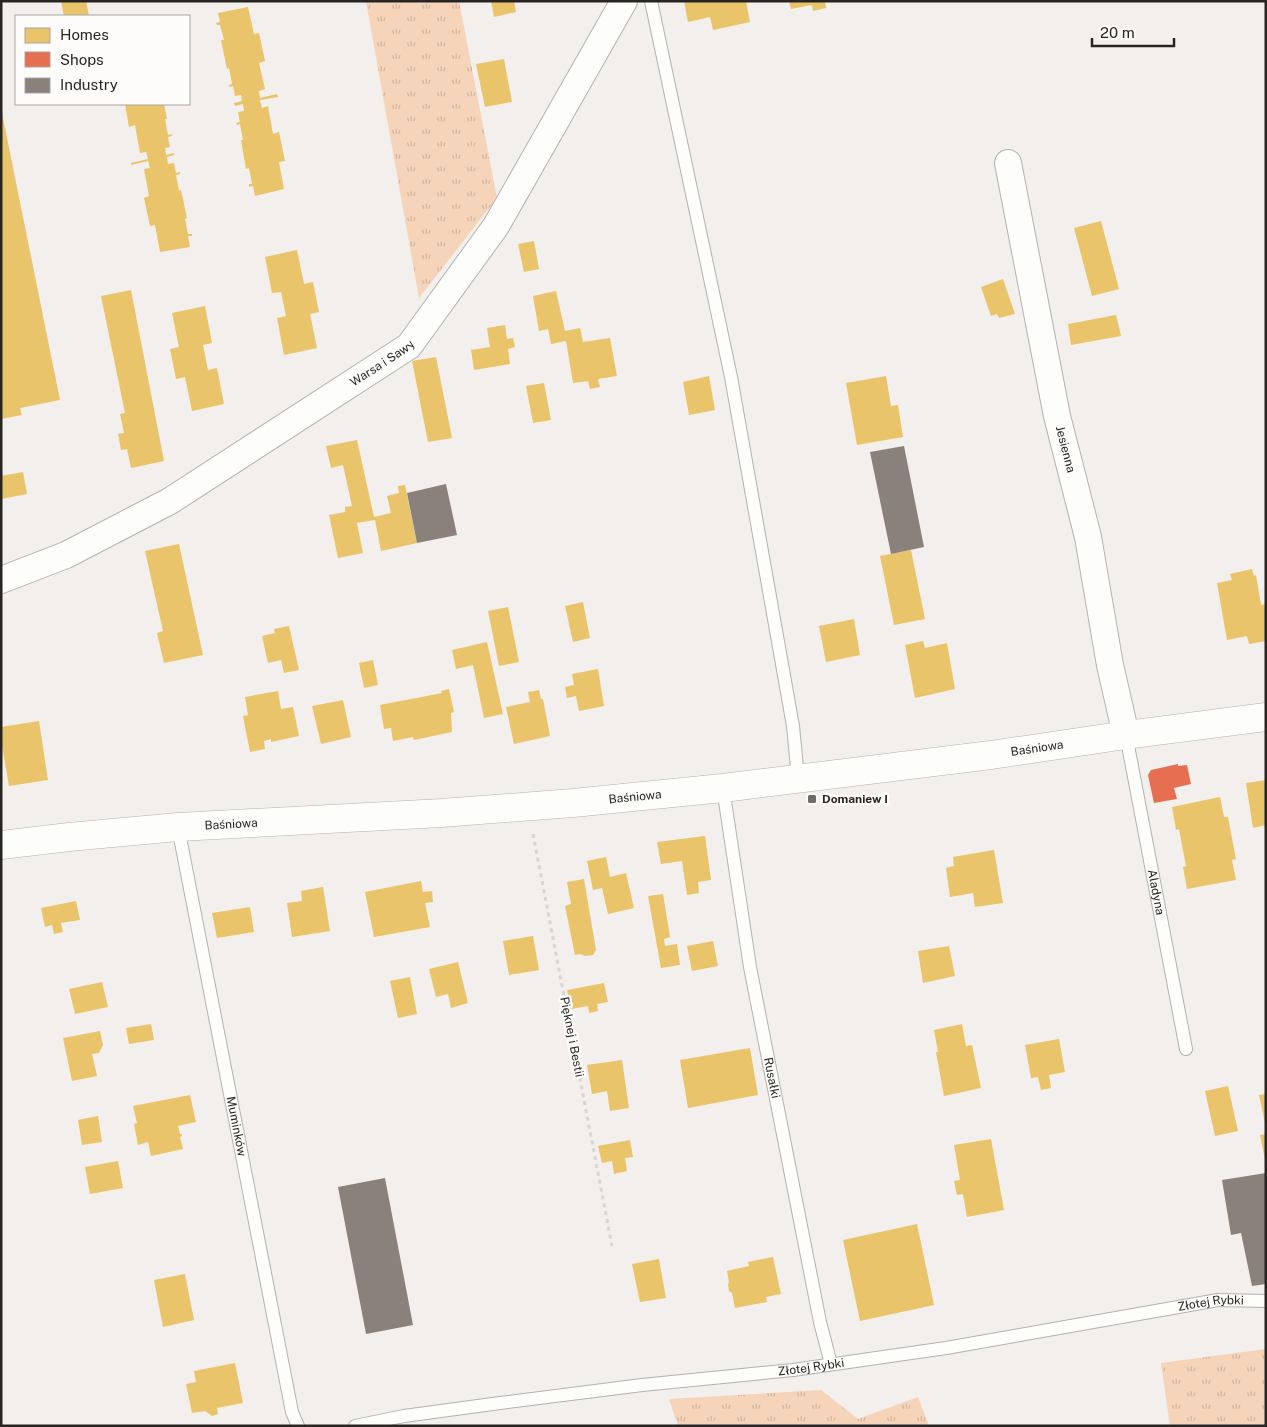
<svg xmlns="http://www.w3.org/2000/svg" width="1267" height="1427" viewBox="0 0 1267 1427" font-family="'Public Sans',sans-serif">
	<defs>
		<pattern id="grass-tufts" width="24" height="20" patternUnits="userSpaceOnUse" patternTransform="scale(1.25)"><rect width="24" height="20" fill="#f5d4ba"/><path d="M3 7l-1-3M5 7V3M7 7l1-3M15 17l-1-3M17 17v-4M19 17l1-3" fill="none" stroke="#d2b6a0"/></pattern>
	</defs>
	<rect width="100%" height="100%" fill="#f2efec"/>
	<path fill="url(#grass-tufts)" d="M366,1H459L497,198L419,298Z
		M1266,1349V1426H1170L1161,1363Z
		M821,1390L858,1419L918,1397L929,1426H678L669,1399Z"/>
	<path fill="#e9c46a" d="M61,1H86L89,16H64Z
		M491,1H514L516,12L494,17Z
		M684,1H746L750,22L713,30L710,17L688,22Z
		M789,1H825L826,8L813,11L812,5L791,9Z
		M248,7L254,34L259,33L265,61L259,63L265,89L259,91L260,98L277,94L278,97L260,100L262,108L268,106L273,134L279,132L285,161L279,162L284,189L255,196L253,186L249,187V184H252L249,168L246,169L241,140H243L240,124L237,125L236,123L240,122L238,112L244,111L243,104L235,106L234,103L242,101L241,95L235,96L233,86L229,87V85L232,84L229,68L227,69L221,40H224L220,25H217L216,23L220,22L218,13Z
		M504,59L512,102L485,107L476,64Z
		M125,104H164L167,119H165L168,135L172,134V136L168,137L170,147L165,148L166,155L174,153V155L167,157L168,164L174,163L176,173L180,172V174L176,175L179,191L181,190L187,218L185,219L188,234H192V236H188L190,247L160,252L155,225L150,226L144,198L149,196L144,169L150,168L148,161L131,165V163L148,159L146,152L140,153L135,125L129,127Z
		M1,108L60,400L20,408L22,415L1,419Z
		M1101,221L1119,289L1092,296L1074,228Z
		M534,241L539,269L524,272L518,244Z
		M297,250L304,284L313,282L319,312L310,314L317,348L284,355L277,318L286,316L281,292L272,293L265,257Z
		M1003,279L1015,314L999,318L997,314L991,316L981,287Z
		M131,290L164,461L131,468L127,449L121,450L118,434L124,433L120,414L125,413L101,296Z
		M556,291L565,331L580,328L583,342L610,338L617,376L598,379L600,387L590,389L588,381L573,383L566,341L551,344L548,329L539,331L533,296Z
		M205,306L212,343L203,345L208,370L217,368L224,404L192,411L185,377L176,379L170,349L179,347L172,313Z
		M1116,315L1121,336L1071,345L1068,324Z
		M505,325L507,339L513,338L515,347L508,349L510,364L474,370L471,350L490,347L487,328Z
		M436,357L452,438L428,442L412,361Z
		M709,376L715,410L689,415L683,382Z
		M886,376L891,406L898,405L903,437L857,445L846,383Z
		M544,383L551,420L533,423L526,386Z
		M357,440L374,517L391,513L387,496L399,493L398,486L405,485L417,543L381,551L375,520L357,523L363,553L338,558L329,515L345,512V507L352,506L343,465L331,468L326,446Z
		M23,472L27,494L1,499V476Z
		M179,544L203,655L164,663L157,633L163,631L145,551Z
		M911,550L925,619L894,625L880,556Z
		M1252,569L1254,576L1256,575L1261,605L1266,604V641L1249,644L1247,636L1227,640L1217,583L1232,580L1230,574Z
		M583,602L590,638L573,642L565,606Z
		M508,607L519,662L499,666L488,611Z
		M854,619L860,655L826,662L819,626Z
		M289,626L299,670L284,673L281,660L268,663L262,636L275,633L274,629Z
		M923,641L925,648L947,643L955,689L915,698L905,645Z
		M487,642L503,714L484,718L473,665L456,669L452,650Z
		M373,660L378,685L364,688L359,663Z
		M598,669L604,706L579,711L576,696L567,698L565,687L574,685L572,674Z
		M449,689L454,712L451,713L452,732L414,740L413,737L393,741L391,728L384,729L380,705L442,693L441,691Z
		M539,690L541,699H543L550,736L514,744L506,707L530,702L528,692Z
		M278,691L281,709L293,707L299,736L271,742V739L264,741L265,749L250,752L243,716L248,715L245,697Z
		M343,700L351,737L321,744L312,706Z
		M39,721L48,780L9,786L1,740V727Z
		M1266,780V825L1253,828L1246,783Z
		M1220,797L1224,817H1228L1236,859L1232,860L1236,880L1187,889L1183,867L1186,866L1179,829L1176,830L1172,807Z
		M705,836L711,880L698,882L699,893L687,895L682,861L661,864L657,842Z
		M994,850L1003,903L975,907L973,893L950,897L946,868L954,866L953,857Z
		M606,857L610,877L626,873L634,908L608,914L602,888L593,890L587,861Z
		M584,879L596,950L593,955L585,956L580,954L575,955L565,906L571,904L567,882Z
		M421,881L423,892L432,891L433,902L425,903L430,927L374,937L365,892Z
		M323,887L330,931L292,937L287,903L302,901L301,891Z
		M663,894L670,937L664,939L665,946L677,944L680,965L661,968L648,896Z
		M76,901L80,920L61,923L63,932L54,934L52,925L45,927L41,908Z
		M250,907L254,932L217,938L212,913Z
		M533,936L539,970L509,975L503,941Z
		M713,941L718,966L692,971L687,946Z
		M949,946L955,976L923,983L918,951Z
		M458,962L468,1003L451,1008L448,994L436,997L429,969Z
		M410,977L417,1014L398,1018L390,981Z
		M102,982L108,1007L75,1014L69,989Z
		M604,983L608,1002L597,1004L598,1011L589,1013L588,1006L571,1009L567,990Z
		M151,1024L154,1040L129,1044L126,1028Z
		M962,1024L966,1046L972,1045L981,1088L944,1096L936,1052H938L934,1030Z
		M100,1031L103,1045L99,1053L92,1054L97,1076L72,1081L63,1038Z
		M1059,1039L1065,1072L1049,1075L1051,1088L1041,1090L1038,1077L1031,1078L1025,1045Z
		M750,1048L758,1095L688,1108L680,1060Z
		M622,1060L629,1108L610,1111L607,1091L592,1094L587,1065Z
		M1228,1086L1238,1131L1215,1136L1205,1091Z
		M1266,1094V1123H1265L1259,1095Z
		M190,1095L196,1122L178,1126L180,1134H182V1136L180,1137L183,1149L151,1156L148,1142L138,1145L134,1124L137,1123L133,1106Z
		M98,1116L102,1142L82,1145L78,1120Z
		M1266,1134V1160H1265L1260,1135Z
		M991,1139L1004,1210L967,1217L963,1194L957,1195L954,1181L960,1180L954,1145Z
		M630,1140L633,1157L625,1158L627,1171L614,1174L612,1161L602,1163L598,1146Z
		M118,1161L123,1188L90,1194L85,1167Z
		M917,1224L934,1305L860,1321L843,1240Z
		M773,1257L781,1294L766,1297L767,1302L735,1308L732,1293L729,1291L728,1284L729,1282L727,1271L749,1266L748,1262Z
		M659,1259L666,1298L640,1302L632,1264Z
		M185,1274L194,1320L163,1327L154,1280Z
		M235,1363L243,1403L217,1408L218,1414L212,1416L205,1411L192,1413L186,1384L196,1382L194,1371Z"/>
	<path fill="#e76f51" d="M1178,764V766L1187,765L1191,784L1174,788L1177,799L1154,803L1148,775L1151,770Z"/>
	<path fill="#8a817c" d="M904,446L924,547L891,554L870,452Z
		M446,484L457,535L417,543L407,493Z
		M1266,1173V1284L1252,1286L1241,1233L1231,1235L1222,1180Z
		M385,1178L413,1325L366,1334L338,1187Z"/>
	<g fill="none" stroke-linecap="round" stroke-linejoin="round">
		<g stroke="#b4b1af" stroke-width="14">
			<g id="service">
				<path d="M651,1L731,377L793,726L798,778"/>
				<path id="s1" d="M1126,735L1186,1049"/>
				<path id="s2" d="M723,788L750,967L820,1322L831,1364"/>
				<path id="s3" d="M178,827L292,1412L298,1426"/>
				<path id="s4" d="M355,1426L404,1416L500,1403L642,1385L793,1370L946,1348L1218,1300L1266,1301"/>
			</g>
		</g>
		<g stroke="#b4b1af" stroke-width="28">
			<g id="minor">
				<path id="s5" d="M1008,163L1057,416L1088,537L1110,665L1126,735"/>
				<path id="s6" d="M1,580L66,555L170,501L409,346L496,226L624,1"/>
			</g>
		</g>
		<g stroke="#b4b1af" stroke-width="29">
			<g id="secondary">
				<path id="s7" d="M1,845L69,837L178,827L442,813L573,803L723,788L991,755L1126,735L1266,717"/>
			</g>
		</g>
		<path stroke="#d7d6d4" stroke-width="3" stroke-dasharray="4 4" stroke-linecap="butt" d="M533,834L612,1246"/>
		<use href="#service" stroke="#fdfdfc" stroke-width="12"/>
		<use href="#minor" stroke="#fdfdfc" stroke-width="26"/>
		<use href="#secondary" stroke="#fdfdfc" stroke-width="28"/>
	</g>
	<rect fill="#6e6b69" stroke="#fefcfb" stroke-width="2" x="807" y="794" width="10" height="10" rx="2.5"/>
	<g text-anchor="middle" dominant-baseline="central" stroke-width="5" stroke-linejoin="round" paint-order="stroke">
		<g font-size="12" fill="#272422" stroke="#fefcfb">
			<text stroke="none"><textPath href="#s6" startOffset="440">Warsa i Sawy</textPath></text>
			<text stroke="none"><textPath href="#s5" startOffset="292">Jesienna</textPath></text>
			<text stroke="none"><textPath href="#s7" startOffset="1041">Baśniowa</textPath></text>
			<text stroke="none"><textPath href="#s7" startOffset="636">Baśniowa</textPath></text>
			<text stroke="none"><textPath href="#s7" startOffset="231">Baśniowa</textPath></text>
			<text stroke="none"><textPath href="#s1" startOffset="160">Aladyna</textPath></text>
			<text transform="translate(572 1037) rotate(79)">Pięknej i Bestii</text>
			<text stroke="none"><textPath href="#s2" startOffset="294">Rusałki</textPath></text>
			<text stroke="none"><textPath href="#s3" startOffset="305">Muminków</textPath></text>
			<text stroke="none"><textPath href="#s4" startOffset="865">Złotej Rybki</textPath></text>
			<text stroke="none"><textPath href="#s4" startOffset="460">Złotej Rybki</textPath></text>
		</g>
		<g font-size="12" font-weight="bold" fill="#272422" stroke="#fefcfb" text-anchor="start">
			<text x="822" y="799">Domaniew I</text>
		</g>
	</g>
	<rect width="1267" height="1427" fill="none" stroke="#272422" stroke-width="5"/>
	<rect x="15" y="15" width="175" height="90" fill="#fefcfb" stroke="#a8a6a4"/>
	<rect x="25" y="28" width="25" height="15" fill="#e9c46a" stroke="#a8a6a4"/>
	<text x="60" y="40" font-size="15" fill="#272422">Homes</text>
	<rect x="25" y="52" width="25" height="15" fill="#e76f51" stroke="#a8a6a4"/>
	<text x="60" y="65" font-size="15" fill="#272422">Shops</text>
	<rect x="25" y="78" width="25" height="15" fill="#8a817c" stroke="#a8a6a4"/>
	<text x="60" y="90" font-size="15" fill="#272422">Industry</text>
	<path d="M1092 38v8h82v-8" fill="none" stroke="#272422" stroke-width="2.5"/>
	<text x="1100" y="38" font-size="15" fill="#272422" stroke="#fefcfb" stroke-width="4" paint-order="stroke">20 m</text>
</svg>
